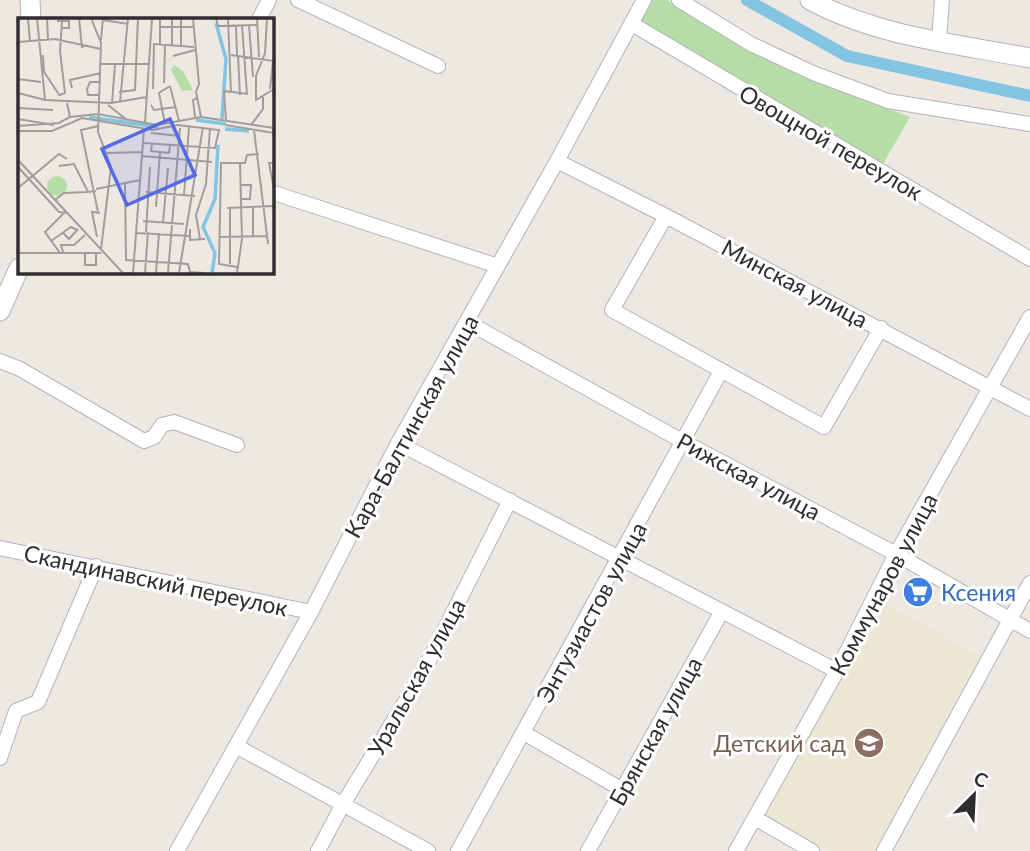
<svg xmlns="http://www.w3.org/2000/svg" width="1030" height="851" viewBox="0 0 1030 851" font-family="Lato,sans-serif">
	<rect width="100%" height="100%" fill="#ede9e2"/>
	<path fill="#ece6d4" d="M882,602L980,656L874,851H830L765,815Z"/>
	<path fill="#b6dda6" d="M652,0H667L748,50L814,80L910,117L882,166L640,23Z"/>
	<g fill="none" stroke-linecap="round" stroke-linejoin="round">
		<path stroke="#82c4e2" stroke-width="12" d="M747,0L847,56L1030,96"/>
		<g stroke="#b2b3bc" stroke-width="16">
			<path id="street" d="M298,0L438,66
				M679,0L751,44L813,73L888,101L1030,124
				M259,19L269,0
				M632,24L1030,259
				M939,40L942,0
				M557,161L666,216L1030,409
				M271,192L498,266
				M666,216L612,310L824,427L881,328
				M467,322L684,442L896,554L1030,631
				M0,361L20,369L144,441L154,437L162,425L174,422L237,445
				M398,443L837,671
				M0,548L311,612
				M524,733L621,789
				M236,746L428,851
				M0,758L16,711L38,702L96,566
				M755,818L812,851
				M177,851L311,612L398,443L557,161L644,0
				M318,851L343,804L422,674L510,500
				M458,851L721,371
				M588,851L722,611
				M736,851L837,671L896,554L1030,317
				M884,851L1030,583"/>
		</g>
		<g stroke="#b2b3bc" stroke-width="21">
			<path id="secondary" d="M30,0L31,19
				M810,0C876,36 957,44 1030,58
				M0,311L19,268"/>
		</g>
		<use href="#street" stroke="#fff" stroke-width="14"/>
		<use href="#secondary" stroke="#fff" stroke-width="19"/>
	</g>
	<defs>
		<g id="supermarket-disc" transform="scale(1.575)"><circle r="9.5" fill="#3f7fe0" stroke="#fff"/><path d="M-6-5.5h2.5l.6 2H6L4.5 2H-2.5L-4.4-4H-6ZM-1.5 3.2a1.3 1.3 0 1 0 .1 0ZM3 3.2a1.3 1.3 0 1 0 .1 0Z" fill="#fff"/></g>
		<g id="school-disc" transform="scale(1.575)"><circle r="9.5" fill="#8d6e63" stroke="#fff"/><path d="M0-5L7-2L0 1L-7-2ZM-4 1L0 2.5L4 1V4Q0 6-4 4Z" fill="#fff"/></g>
	</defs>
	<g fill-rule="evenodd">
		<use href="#supermarket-disc" x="918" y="592"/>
		<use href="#school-disc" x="869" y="743"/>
	</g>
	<g text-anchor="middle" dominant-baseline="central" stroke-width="6" stroke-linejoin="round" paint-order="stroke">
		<g font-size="23" fill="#2e2e2e" stroke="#fff">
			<text transform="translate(831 142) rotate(30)">Овощной переулок</text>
			<text transform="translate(795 283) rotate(28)">Минская улица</text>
			<text transform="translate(411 426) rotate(-61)">Кара-Балтинская улица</text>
			<text transform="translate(749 476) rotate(28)">Рижская улица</text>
			<text transform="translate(156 580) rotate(12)">Скандинавский переулок</text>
			<text transform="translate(883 584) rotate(-62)">Коммунаров улица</text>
			<text transform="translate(591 612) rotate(-61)">Энтузиастов улица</text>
			<text transform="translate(416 677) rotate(-61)">Уральская улица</text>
			<text transform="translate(655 731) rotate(-61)">Брянская улица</text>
		</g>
		<g font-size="23" fill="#366cbe" stroke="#fff" text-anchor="start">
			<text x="941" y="592">Ксения</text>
		</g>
		<g font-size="23" fill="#785e54" stroke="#fff" text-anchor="end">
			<text x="846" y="743">Детский сад</text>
		</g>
	</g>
	<g transform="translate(18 18)">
		<rect width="256" height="256" fill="#ede9e2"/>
		<path d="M156,47L165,53L175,72L164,73L153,52ZM29 168a10 10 0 1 1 20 0a10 10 0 1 1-20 0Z" fill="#b6dda6"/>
		<path fill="none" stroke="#82c4e2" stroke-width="3.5" d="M198,5L208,41L204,101M71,99L140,109M178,102L208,106M207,111L231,113M194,255L197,235L185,209L197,181L200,127"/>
		<path fill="none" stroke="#a19e9a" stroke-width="2" d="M10,0L12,24M19,0L27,82M29,0L30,22M61,0L64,30M73,0L83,25L80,114L93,149L83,231M142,0V27M154,0V28M175,0L181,66L178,74L183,99M198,0L200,8L239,7M210,0L213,75M239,0L241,39M249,0L247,35L238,58V82L256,71M85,2L110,6M39,3H51V10H44M224,7L229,77M231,7L235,59M218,8L219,37M141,9H175M83,22L85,0M0,24L37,21L83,31M163,28V0M162,36L155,38L177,32M25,37L26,54L42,78M213,37L256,43M220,38L222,77M83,46H131M0,61L23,64M146,65L147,28M152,68L161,103M54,70L52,62L83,55M135,71L136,26L176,29M252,71L255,43M101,74L117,72L120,0M0,75L27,82L93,85L129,79M42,77L47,75L42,33L44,3M81,77H70L69,71L72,64H82M102,84L110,0M94,85L97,47M90,87L109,102M133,87L136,92L158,89M0,90L35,92M52,99L80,96L139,107L183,99L256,110M177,99L175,82L179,80M0,101L36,107M208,102L206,73L230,76M127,105L134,0M147,106L141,75L152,68M207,107L256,115M233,107L245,91V77M0,108L41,105L52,99L49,85M80,108L63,112L80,194M236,112L250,226M0,113H34L64,100L135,112L160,107L201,112L197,130L125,125M133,115L162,118M134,126L133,133L151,135L152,127M89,135L125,134M124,138L194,144M0,142L105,255M256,145H251L256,171M41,148L56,146L70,174L78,173M0,149L41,194L49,195M107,166L108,242L170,246L172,254L186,255M223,167H233L232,181H223M0,170L41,136L49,141M78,171L122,162M128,174L177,178M166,177L171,109M37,182L46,175L70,174M138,189L142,134M209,190L256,188M212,190V246M235,190V218M125,203L166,206M145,204L150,150M172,211V222L187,221M128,214L132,149M45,215L51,221L60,211M118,215L172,218M79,219L74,194L82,195M202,219L249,218M182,221L178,197L188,166L192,110M33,223L53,209L59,212M45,234L43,227H56L67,217M0,235H83M42,235L27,214L46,195M67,236V247H78V236M219,249L201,246L203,145H227L229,137L241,136M106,255H115L126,111M127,255L130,214M138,255L141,215M150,255L162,110M161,255L185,109M219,255L224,221L222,145"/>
		<path fill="#566ae6" fill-opacity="0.15" stroke="#566ae6" stroke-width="3.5" d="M152,101L177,157L109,187L84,131Z"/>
		<rect width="256" height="256" fill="none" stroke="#2e2e2e" stroke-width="3.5"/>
	</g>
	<g transform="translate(974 795) rotate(24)" stroke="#ffffff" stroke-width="5" paint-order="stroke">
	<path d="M0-5L12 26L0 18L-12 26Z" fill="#2e2e2e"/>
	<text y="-10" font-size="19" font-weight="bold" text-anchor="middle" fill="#2e2e2e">С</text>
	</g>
</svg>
